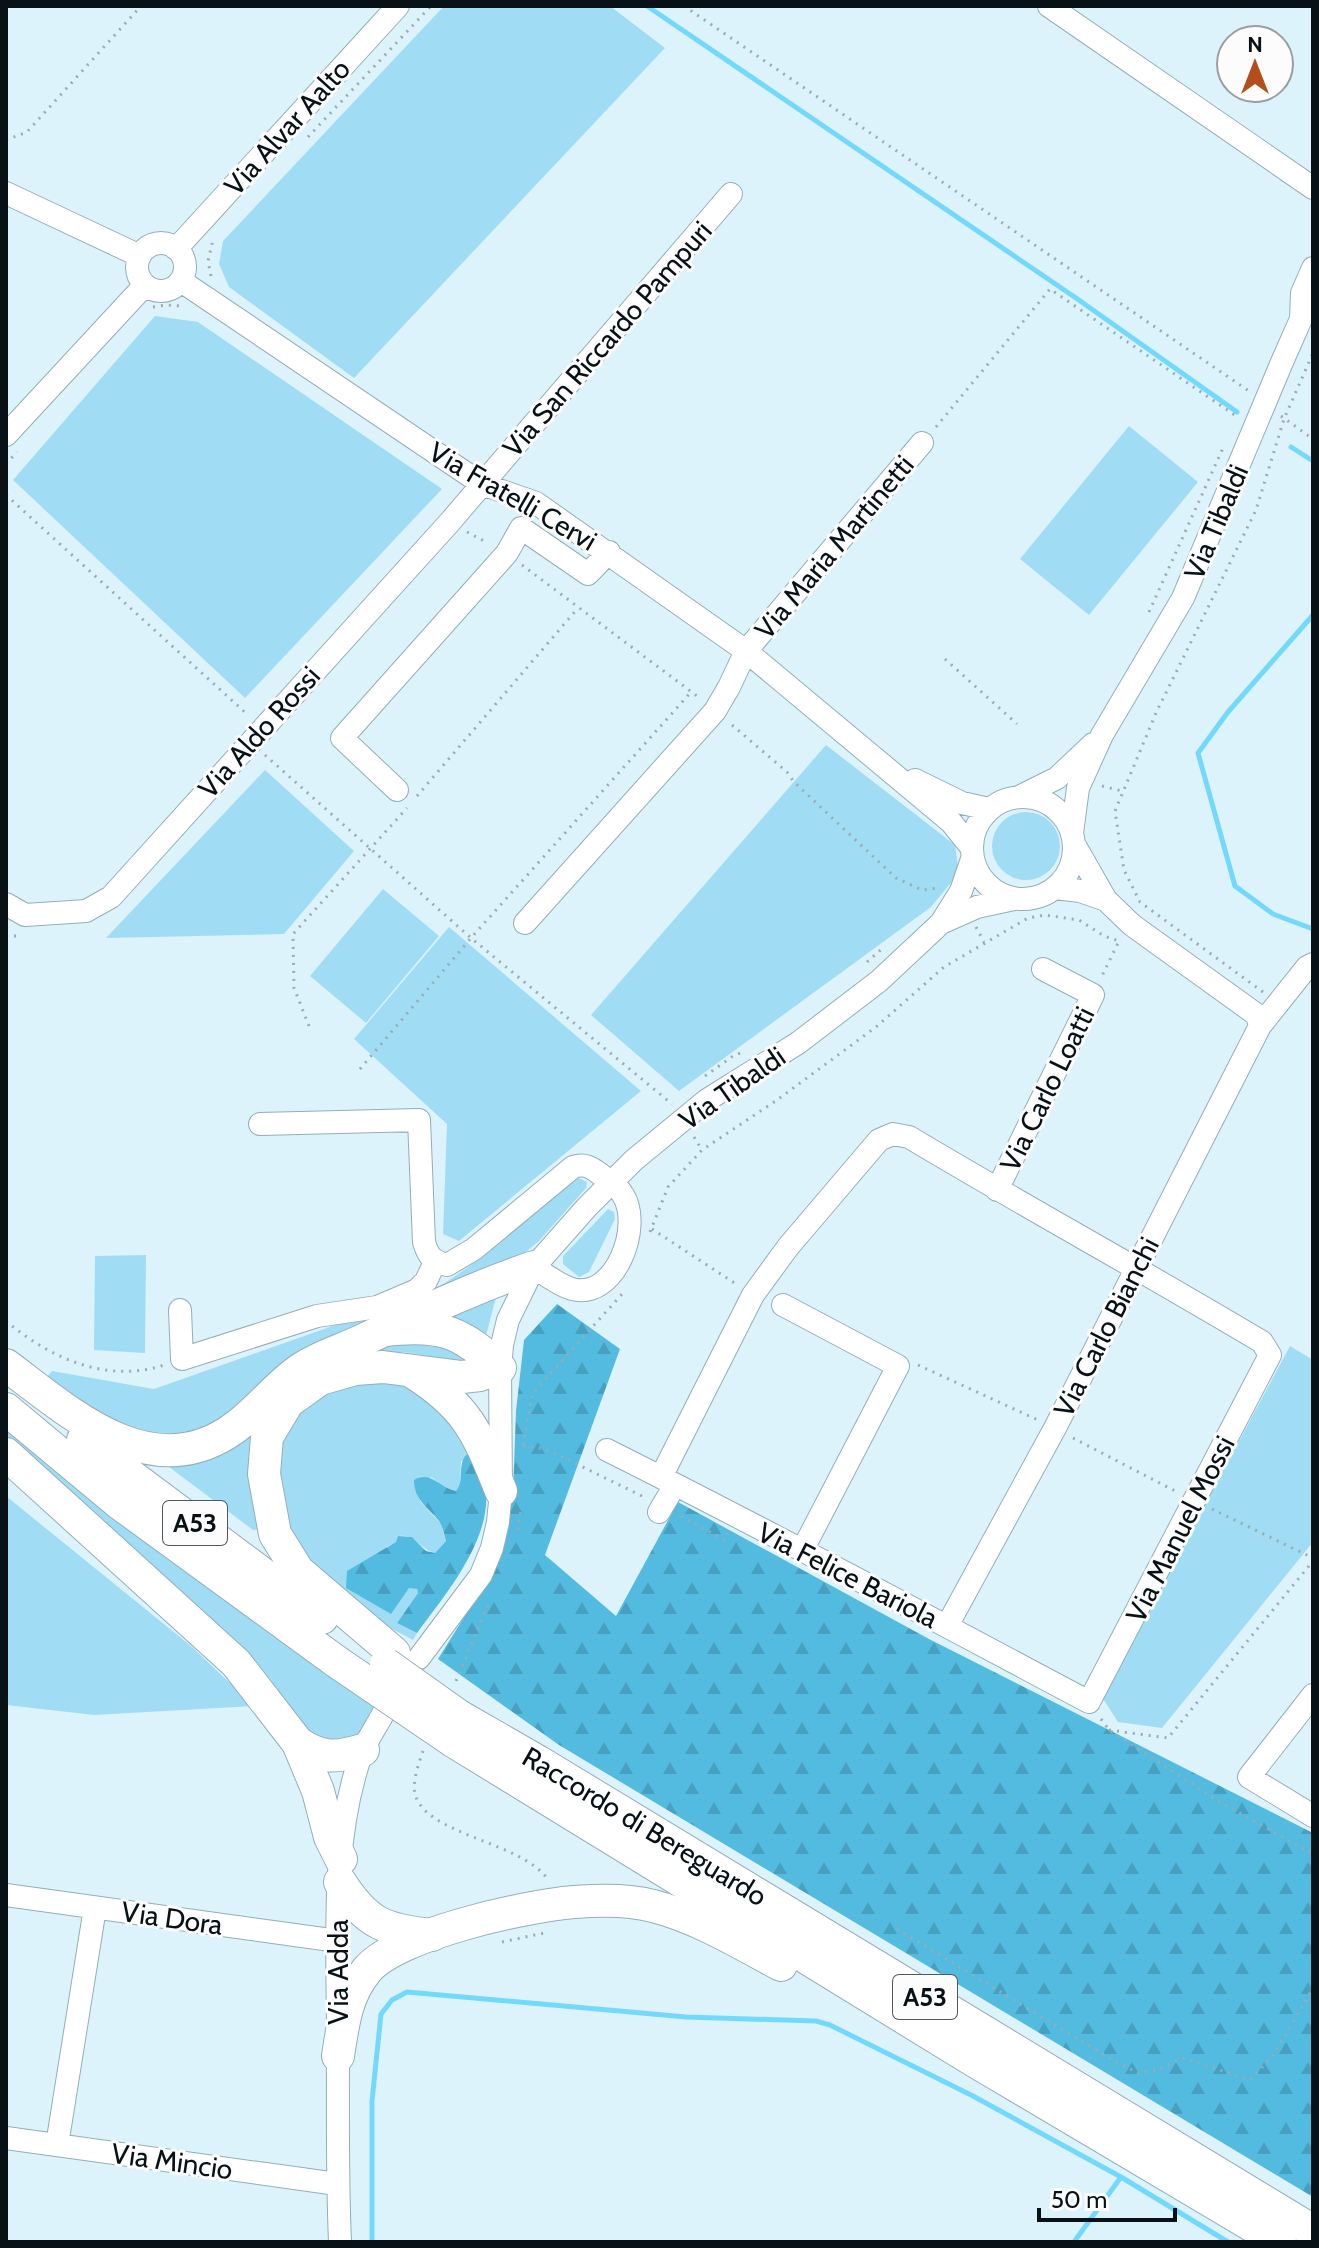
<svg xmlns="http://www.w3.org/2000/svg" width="1319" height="2248" viewBox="0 0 1319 2248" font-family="Cabin,sans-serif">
	<defs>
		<pattern id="forest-firs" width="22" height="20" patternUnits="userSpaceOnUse" patternTransform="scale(2)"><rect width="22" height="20" fill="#53bbdf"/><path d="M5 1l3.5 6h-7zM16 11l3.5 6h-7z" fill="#47a0bf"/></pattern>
	</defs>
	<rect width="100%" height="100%" fill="#ddf3fc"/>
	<path fill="#a0ddf5" d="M444,6H610L665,48L354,378L229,287L219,264L223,241Z
		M155,316L198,322L442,489L245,698L13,480Z
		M1129,426L1198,482L1089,615L1020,559Z
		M826,745L955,845L959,873L931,907L679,1091L591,1015Z
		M265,770L354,851L284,934L106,938Z
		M992 846a34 34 0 1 1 68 0a34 34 0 1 1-68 0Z
		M383,889L439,936L366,1023L310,976Z
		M449,927L641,1091L459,1241L443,1234L447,1124L354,1039Z
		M575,1176L587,1182L586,1188L539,1241L521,1256L236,1413L186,1436H159L114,1427L47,1377L52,1371L154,1389L355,1318L403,1306L445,1283L481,1258Z
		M608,1209L614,1212L615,1219L589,1272L579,1277L563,1264V1256Z
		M146,1255L145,1353L94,1350L95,1256Z
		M502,1288L495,1301L486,1336L437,1314Z
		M426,1336L477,1364L404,1352L358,1353Z
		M1290,1346L1313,1360V1542L1162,1728L1118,1722L1102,1697Z
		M349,1376L426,1389L483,1462L461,1461L460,1487L456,1491L449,1490L431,1477L420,1501L441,1524L446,1541L435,1553C420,1549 415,1533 399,1536L397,1542L386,1547L409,1587L417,1589L418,1593L397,1623L417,1633L413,1640L383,1624L308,1571L284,1531L278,1440L303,1400Z
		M253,1425L261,1529L253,1530L165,1464Z
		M6,1427L378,1700L354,1743L317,1740L208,1619L6,1438Z
		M6,1496L191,1646L254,1706L94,1715L6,1705Z"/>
	<path fill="url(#forest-firs)" d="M557,1304L620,1349L545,1555L616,1616L678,1502L929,1639L1313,1833V2197L559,1745L438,1659L501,1558L513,1493L516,1411L524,1340Z
		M466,1455H473C477,1466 484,1479 486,1490C491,1541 445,1595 417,1633L397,1623L418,1593L417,1589L409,1588L391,1614L346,1588L347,1571L396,1542L398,1536L412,1537L426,1551L435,1553L446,1541C444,1534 443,1527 439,1521C428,1507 414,1500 414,1480C432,1470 440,1489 456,1491C465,1481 457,1466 466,1455Z"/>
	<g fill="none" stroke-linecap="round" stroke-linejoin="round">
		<path stroke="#72d9fd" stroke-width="5" d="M647,6L1076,298L1237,412
			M1291,447L1313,461
			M1313,615L1228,712L1198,753L1235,886L1273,914L1313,929
			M372,2242V2101L381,2014L392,2000L407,1992L686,2017L816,2021L830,2025L973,2096L1121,2177L1228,2242
			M1074,2242L1121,2177"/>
		<g stroke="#93aeb8" stroke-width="24">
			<path id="minor" d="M1049,6L1313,188
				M6,193L140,256
				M137 267a24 24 0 1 1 48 0a24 24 0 1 1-48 0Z
				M176,249L398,6
				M181,281L482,484L536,503L746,651L951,822L971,847
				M1301,318L1302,293L1313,268
				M6,435L145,285
				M915,780L962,803L989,809
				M397,790L342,738L507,553L521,528L588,574L609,552
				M972 848a51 51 0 1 1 102 0a51 51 0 1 1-102 0Z
				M1019,797L1057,778L1093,744
				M1072,833L1078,788L1102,735L1183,598L1282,362L1301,319L1313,302
				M1074,844L1106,900
				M1055,888L1080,891L1106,900L1132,925L1257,1015L1260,1026
				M6,904L25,915L86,911L111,897L449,523L731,194
				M525,923L715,711L729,687L746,651L922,443
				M941,923L977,907L1014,899
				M260,1124L419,1120L424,1242C428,1256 432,1261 447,1265L474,1249L573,1167C584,1163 591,1167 600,1174C608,1180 618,1186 623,1195C643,1226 615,1301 572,1289C558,1285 545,1274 534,1267
				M997,1190L1093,995L1043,969
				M783,1305L898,1366L803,1549
				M180,1310L182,1359L317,1316L377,1307L417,1290L426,1281L435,1262
				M607,1450C769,1531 929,1617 1089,1702L1270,1355L1262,1342C1145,1272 1026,1207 909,1137L893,1134L879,1140L788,1247L753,1295L661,1477
				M659,1512L675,1485
				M947,1626L1055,1428L1260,1026L1307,967L1313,964
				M419,1658L481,1575L492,1548L498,1522L501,1491L500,1368L502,1345L508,1320L534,1267L587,1207L634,1160L707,1100L798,1043L879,981L941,923L961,891L972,859
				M1313,1695L1249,1777L1313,1816
				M6,1895L338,1941
				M6,2138L337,2184
				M57,2145L95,1908
				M340,2242C337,2173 338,2105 338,2036C338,1943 330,1841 362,1752C368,1738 378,1724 385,1710"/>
		</g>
		<g stroke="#93aeb8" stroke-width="34">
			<g id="highway">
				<path d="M384,1330C439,1324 460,1330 500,1368L480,1375L462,1377L383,1367L355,1369L320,1379L288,1402L267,1437L264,1474L275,1534L298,1571L394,1653"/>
				<path d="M6,1365C68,1411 146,1484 227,1433C255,1416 274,1387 301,1369C318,1357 342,1350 361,1341C418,1314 475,1287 534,1267"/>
				<path d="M414,1373C468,1407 478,1434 501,1491"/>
				<path d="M6,1409L119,1503L337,1662"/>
				<path d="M83,1440L322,1618"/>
				<path d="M6,1454L236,1663L298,1743L318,1791L330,1837L341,1859"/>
				<path id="s1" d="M459,1716L539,1762L1313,2231"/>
				<path d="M453,1741L973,2060L1280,2242"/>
				<path d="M298,1743C323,1759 335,1758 363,1750"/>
				<path d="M340,1882C367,1924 384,1930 432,1935"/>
				<path d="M338,2056C343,2024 346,1995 367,1970C397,1934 526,1906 574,1902C599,1900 628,1899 653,1906C697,1917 740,1943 781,1965"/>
			</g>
		</g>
		<path stroke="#9aacb3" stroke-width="3" stroke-dasharray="2 6" stroke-linecap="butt" d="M684,6L1249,391
			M308,137L431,6
			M6,140L27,132L141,6
			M211,276L208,261L213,240
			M153,307L166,305L182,306
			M1281,416L1313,439
			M936,427L1050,289L1239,418
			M6,464L17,452
			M6,495L248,715
			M467,532L488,543
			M522,565L701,699
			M1149,612L1223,448
			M945,659L1017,724
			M732,725L787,772L794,782L896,878L922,890L940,888
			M265,755L471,938L672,1104
			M1102,786L1122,791
			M417,796L578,608
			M976,927L984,942
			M6,936H19
			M867,962L885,946
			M1263,992L1140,902L1124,870L1115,811L1156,713L1256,510L1284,419L1313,353
			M309,1026L294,988L293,934L407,808
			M360,1069L471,938L692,691
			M705,1076L733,1056L743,1052
			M694,1137L702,1150
			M652,1229L736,1284
			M650,1232L668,1187L702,1150L777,1100L876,1027L944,967L1028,918L1045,915L1079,920L1104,936L1119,941L1101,978
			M6,1321C50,1358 107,1384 164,1365
			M918,1365L1038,1420
			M1073,1438L1177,1492
			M523,1445L532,1394L623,1293
			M523,1446L546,1449L646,1498
			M1212,1509L1313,1558
			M681,1516L724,1540L728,1533
			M518,1530L521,1510
			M456,1681L490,1600
			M1101,1719L1109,1730L1220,1802L1313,1854
			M1109,1730L1168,1738L1313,1561
			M423,1751C419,1763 412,1781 415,1794C426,1836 523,1841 549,1881
			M897,1929L1114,2061L1138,2073L1156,2070L1183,2058L1250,2080L1273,2056L1313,1988
			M502,1942L549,1932"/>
		<use href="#minor" stroke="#fff" stroke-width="22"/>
		<use href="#highway" stroke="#fff" stroke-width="32"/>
		<g stroke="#93aeb8" stroke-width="34" stroke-linecap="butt">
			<path id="highway-bridge" d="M337,1662L453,1741
				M386,1664L459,1716"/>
		</g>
		<use href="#highway-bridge" stroke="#fff" stroke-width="32"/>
	</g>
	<g text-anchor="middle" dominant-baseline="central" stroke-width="6" stroke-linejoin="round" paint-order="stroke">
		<g fill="#fcfcfc" stroke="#51585b" stroke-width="2">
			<rect x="163" y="1501" width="64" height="44" rx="6"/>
			<rect x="893" y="1975" width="64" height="44" rx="6"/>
		</g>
		<g font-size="26" font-weight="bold" fill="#081216">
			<text x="195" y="1523">A53</text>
			<text x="925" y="1997">A53</text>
		</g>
		<g font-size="28" fill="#081216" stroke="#fcfcfc">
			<text transform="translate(287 127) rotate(-48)">Via Alvar Aalto</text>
			<text transform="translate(607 339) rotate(-49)">Via San Riccardo Pampuri</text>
			<text transform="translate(513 496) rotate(30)">Via Fratelli Cervi</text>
			<text transform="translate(1216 522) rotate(-67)">Via Tibaldi</text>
			<text transform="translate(834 547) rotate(-50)">Via Maria Martinetti</text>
			<text transform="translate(259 732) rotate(-48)">Via Aldo Rossi</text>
			<text transform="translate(732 1088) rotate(-35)">Via Tibaldi</text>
			<text transform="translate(1047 1089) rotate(-64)">Via Carlo Loatti</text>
			<text transform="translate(1106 1327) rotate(-63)">Via Carlo Bianchi</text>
			<text transform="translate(1180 1529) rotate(-63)">Via Manuel Mossi</text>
			<text transform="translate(848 1575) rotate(27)">Via Felice Bariola</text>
			<text stroke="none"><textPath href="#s1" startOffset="216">Raccordo di Bereguardo</textPath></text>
			<text transform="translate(172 1918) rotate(8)">Via Dora</text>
			<text transform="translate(338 1972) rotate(-90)">Via Adda</text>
			<text transform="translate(172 2161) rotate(8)">Via Mincio</text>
		</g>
	</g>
	<rect width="1319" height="2248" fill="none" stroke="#081216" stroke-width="16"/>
	<g transform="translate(1255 64)"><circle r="38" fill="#fcfcfc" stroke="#9a9ea0" stroke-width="2"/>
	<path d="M0-6L14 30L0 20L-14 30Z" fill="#b24e1b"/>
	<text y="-12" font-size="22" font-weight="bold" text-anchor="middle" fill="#081216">N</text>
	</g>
	<path d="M1039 2208v12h136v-12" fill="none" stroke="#081216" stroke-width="4"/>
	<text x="1051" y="2208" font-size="24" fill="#081216" stroke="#fcfcfc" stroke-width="6" paint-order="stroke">50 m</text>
</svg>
